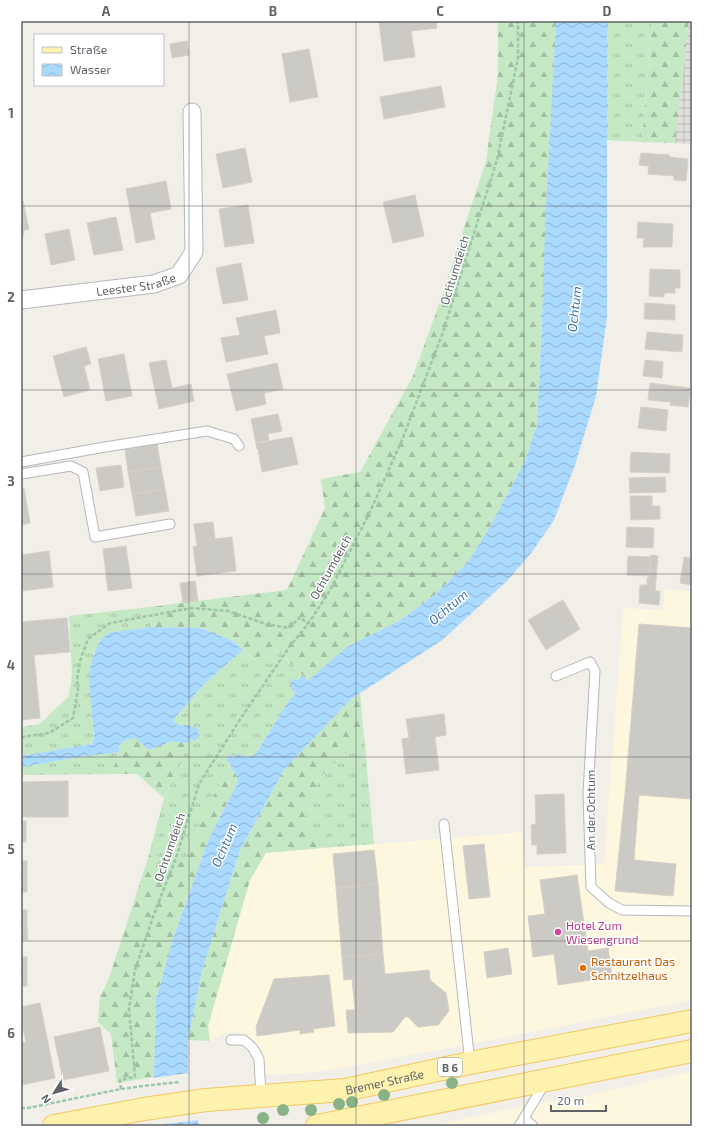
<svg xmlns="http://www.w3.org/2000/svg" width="713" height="1147" viewBox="0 0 713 1147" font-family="'Exo 2',sans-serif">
	<defs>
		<pattern id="industrial-grid" width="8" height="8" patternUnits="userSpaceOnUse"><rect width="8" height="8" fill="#e0deda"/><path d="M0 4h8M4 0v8" fill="none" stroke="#b9b8b5"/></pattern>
		<pattern id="grass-tufts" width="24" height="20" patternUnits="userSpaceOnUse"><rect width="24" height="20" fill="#c5e8c5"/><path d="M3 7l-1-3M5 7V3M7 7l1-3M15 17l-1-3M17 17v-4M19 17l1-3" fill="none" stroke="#a3c0a4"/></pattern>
		<pattern id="forest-firs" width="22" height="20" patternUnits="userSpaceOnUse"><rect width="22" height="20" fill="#c5e8c5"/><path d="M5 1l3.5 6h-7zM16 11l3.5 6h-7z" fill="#a3c0a4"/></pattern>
		<pattern id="water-waves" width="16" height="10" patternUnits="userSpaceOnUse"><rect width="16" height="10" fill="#aadaff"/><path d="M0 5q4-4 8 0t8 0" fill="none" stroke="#8eb4d2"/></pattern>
	</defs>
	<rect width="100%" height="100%" fill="#f1efe8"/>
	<path fill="#fef7e0" d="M665,589L692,592V1000L476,1043L319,1072L266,1075L263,1054L253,1041L238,1032L224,1034L210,1041L208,1026L250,880L266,853L522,832L525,867L604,864L623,608L663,610Z
		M692,1071V1126H429L544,1102L569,1100Z"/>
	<path fill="url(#industrial-grid)" d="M689,21H692V144L675,143Z"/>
	<path fill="url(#grass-tufts)" d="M607,21H652L642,142L606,140Z
		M150,607L151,627L129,630L92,716L94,737L92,744L21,756V727L40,724L69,696L72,674L69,616Z
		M273,647L303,675L293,686L296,693L290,699L255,755C246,758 238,760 230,754L226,760L231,764L204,813L187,862L149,855L164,798L181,762L188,743L191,739L184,724L178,725L173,720L206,682L243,650L255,659Z
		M364,735L374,844L321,848L306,821L318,779Z
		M120,752L111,774L21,775V767L86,756Z"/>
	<path fill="url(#forest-firs)" d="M498,21H561L556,22L537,425L525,462L491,525L468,562L436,594L399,621L347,647L307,682L303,675L274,647L255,659L243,650L233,641L201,628L151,627L150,607L287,590L325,508L321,479L360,472L413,376L441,299L486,161L498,74Z
		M652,21H689L675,143L642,142Z
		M360,694L364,735L318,779L306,821L321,848L266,853L250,880L208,1026L210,1041L188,1040L202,971L240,850L284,770L351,699Z
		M135,738L149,750L170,742L188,743L181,762L164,798L137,774H111L120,752L118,746L126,740Z
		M230,766L236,774L238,782L209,838L172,942L156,999L154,1077L117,1083L111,1034L98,1022L100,996L108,981L149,855L187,862L204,813Z"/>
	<path fill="url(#water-waves)" d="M561,21H607V317L596,396L575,465L554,520L532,552L508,580L441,641L351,699L284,770L240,850L202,971L188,1040V1073L199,1126H150L154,1077L156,999L172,942L209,838L238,782L236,774L230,766L231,764L226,760L230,754L235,758L238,754L247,757L255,755L290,699L296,693L291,689L293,686L290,683L293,678L297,681L303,675L307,681L347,647L399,621L436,594L468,562L491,525L525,461L537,425L541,344L546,208L556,22Z
		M151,627L201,628L233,641L243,650L206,682L173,720L178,725C186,724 192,725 199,730L197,733L200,735L195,741L191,739L188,743L170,742L149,750L135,738L126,740L118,746L120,752L86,756L21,767V756L92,744L94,737L89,679L91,662L99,643L108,633Z"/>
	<path fill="#f1efe8" d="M190,1073L200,1120L148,1126L152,1078Z"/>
	<path fill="#cccac5" stroke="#d6d1c6" d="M379,21H436L437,28L411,31L415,57L384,61Z
		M187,41L189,55L172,58L170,44Z
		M309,49L318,97L290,102L282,54Z
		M441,86L445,107L384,119L380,97Z
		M245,148L252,182L223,188L216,154Z
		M641,153L669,155L670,157L688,159L686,181L674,180V176L648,174L649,166L639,165Z
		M166,181L171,209L150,213L155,239L136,243L126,189Z
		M415,195L424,236L393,243L383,202Z
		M21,201H23L29,229L23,231L24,236H21Z
		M248,205L254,243L225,247L219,209Z
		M116,217L123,250L94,255L87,223Z
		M638,222L673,224L672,247H643L644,238H637Z
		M69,229L75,260L51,265L45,234Z
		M241,263L248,300L223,304L216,268Z
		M650,269L680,270V288H675V293H664V297L649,296Z
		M645,303L675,305V320L644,319Z
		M276,310L280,333L264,336L268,354L226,362L221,338L240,335L236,318Z
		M647,332L683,335L682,352L645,349Z
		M86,347L91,364L84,366L90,390L64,397L53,356Z
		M124,354L132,396L106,401L98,359Z
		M166,360L172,388L191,384L194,401L159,409L149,363Z
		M645,360L663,362L662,378L643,376Z
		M277,363L283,389L264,393L266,404L236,411L227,374Z
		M650,383L690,388L688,407L670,405L671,402L648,400Z
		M641,407L668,410L666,431L638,428Z
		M278,414L282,431L268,434L269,440L256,443L251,419Z
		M292,437L298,464L267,471L262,472L258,449H257L256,443L262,442V443L274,440Z
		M157,444L161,467L128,472L125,450Z
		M631,452L670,454L669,473L630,472Z
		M121,465L124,487L100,491L96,468Z
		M161,467L165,489L132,494L128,472Z
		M665,477L666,492L630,493L629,478Z
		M21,488H24L30,523L21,525Z
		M165,489L169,511L136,516L132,494Z
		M630,496H652V506H660V519L631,520Z
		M213,522L215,539L232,537L236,571L197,576L193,547L197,546L194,524Z
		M627,527L654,528L653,548L626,547Z
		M126,546L132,588L108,591L103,549Z
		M49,551L53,587L21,591V555Z
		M651,555L658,556L655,591H660L659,605L639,603L640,585H647V578H649Z
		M628,556L651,557L649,576L627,575Z
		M684,557L692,558V585L680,583Z
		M195,581L198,601L183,603L180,583Z
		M563,600L580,629L546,650L528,620Z
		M67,618L70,652L34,655L40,718L21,720V622Z
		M639,624L692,628V799L625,794Z
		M444,714L446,735L435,737L439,770L406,774L402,739L409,738L406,719Z
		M68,781V817H21V782Z
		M564,794L566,853L537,854V845H532L531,825L536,824L535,795Z
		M625,794L639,795L634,860L676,864L673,896L615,891Z
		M21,817V821H26V842H21Z
		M484,844L490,897L469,899L463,846Z
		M374,850L378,884L336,888L333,854Z
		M21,861H27V877H21Z
		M577,875L588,951L608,948L612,977L558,985L554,954L533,957L528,916L545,914L540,880Z
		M21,877H27V892H21Z
		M378,884L383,954L342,957L336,888Z
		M21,910H27V925H21Z
		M21,925H27L28,940H21Z
		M508,948L512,974L487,978L484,952Z
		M383,954L385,974L429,970L430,980L446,993L449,1011L438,1025L418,1027L408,1017H405L393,1032L348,1033L346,1010H355L352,979L344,980L342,957Z
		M21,957H27V972H21Z
		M21,972H27V986H21Z
		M329,975L335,1026L313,1029L314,1032L300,1034V1030L257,1036L256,1027L274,979Z
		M40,1003L55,1078L21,1085V1043L26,1042L21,1020V1007Z
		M100,1027L109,1071L63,1080L54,1037Z"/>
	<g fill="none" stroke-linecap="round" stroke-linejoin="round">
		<g stroke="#b5b8bc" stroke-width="11">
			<path id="service" d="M21,462L105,447L207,431L234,439L239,446
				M21,474L71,466L83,472L95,537L170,524
				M556,676L590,662L595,671L588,793L591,887L609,903L622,910L692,911
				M444,824L470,1063
				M231,1040H244L253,1048L259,1059L261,1096
				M524,1118L533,1126
				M519,1126L545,1083"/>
		</g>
		<g stroke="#b5b8bc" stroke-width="19">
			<g id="minor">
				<path id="s1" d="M21,300L154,284L179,275L194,252L192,112"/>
			</g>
		</g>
		<g stroke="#f2c960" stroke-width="24">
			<g id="primary">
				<path id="s2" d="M54,1126L144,1109L206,1100L345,1090L470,1063L692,1021"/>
				<path d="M317,1126L692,1051"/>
			</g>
		</g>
		<path stroke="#9cc7a9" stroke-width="2.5" stroke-dasharray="4 2" stroke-linecap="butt" d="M21,737L49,733L73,718L78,690L77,680L80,661L88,639L110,623L192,608L228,611L266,624L289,628L300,617L308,624
			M121,1089L120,1080L135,1077L129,1009L135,970L154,914L176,858L199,784L241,718L290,646L308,624L329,592L369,514L402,440L443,332L497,160L518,58V21
			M21,1108H28L121,1089L143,1086L179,1082"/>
		<use href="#service" stroke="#fff" stroke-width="9"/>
		<use href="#minor" stroke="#fff" stroke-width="17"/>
		<use href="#primary" stroke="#fff2af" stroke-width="22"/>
	</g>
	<g fill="#89b387">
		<circle cx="452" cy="1083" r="6"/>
		<circle cx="384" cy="1095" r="6"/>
		<circle cx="352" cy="1102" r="6"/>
		<circle cx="339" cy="1104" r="6"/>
		<circle cx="283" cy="1110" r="6"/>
		<circle cx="311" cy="1110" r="6"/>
		<circle cx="263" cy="1118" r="6"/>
	</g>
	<path fill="none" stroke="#5f6368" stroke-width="1" stroke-opacity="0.55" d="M189,21V1126M356,21V1126M524,21V1126M21,206H692M21,390H692M21,574H692M21,757H692M21,941H692"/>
	<circle fill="#d1479c" stroke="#fff" stroke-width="1.5" cx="558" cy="932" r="4"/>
	<circle fill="#e8710a" stroke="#fff" stroke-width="1.5" cx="583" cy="968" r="4"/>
	<g text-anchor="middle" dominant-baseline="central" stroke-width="3" stroke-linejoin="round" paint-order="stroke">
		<rect fill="#fff" stroke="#8f9295" stroke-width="1" x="438" y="1058" width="24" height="18" rx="3"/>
		<g font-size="11" font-weight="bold" fill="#5f6368">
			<text x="450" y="1067">B 6</text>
		</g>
		<g font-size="12" fill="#5f6368" stroke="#fff">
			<text transform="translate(454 270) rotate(-73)">Ochtumdeich</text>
			<text stroke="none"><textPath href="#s1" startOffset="116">Leester Straße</textPath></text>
			<text transform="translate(330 567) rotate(-61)">Ochtumdeich</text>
			<text transform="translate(590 810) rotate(-90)">An der Ochtum</text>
			<text transform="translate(169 847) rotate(-71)">Ochtumdeich</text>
			<text stroke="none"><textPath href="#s2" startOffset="334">Bremer Straße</textPath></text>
		</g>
		<g font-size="12" fill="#b23c85" stroke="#fff" text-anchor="start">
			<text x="566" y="925">Hotel Zum<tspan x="566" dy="14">Wiesengrund</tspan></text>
		</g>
		<g font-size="12" fill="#c56008" stroke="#fff" text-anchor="start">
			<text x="591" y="961">Restaurant Das<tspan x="591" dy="14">Schnitzelhaus</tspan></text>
		</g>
		<g font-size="13" font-style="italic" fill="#4174aa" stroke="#fff">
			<text transform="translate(574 309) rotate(-84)">Ochtum</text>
			<text transform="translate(448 607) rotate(-40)">Ochtum</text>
			<text transform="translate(224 845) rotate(-67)">Ochtum</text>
		</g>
	</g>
	<rect width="713" height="1147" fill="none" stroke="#ffffff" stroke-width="44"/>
	<rect x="34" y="34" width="130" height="52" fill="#ffffff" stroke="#bfc1c3"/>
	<rect x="42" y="47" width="20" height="6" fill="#fff2af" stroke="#bfc1c3"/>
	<text x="70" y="54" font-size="12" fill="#5f6368">Straße</text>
	<rect x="42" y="64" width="20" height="12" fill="url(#water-waves)" stroke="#bfc1c3"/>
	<text x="70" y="74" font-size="12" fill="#5f6368">Wasser</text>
	<g transform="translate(54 1093) rotate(233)" stroke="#ffffff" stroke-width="3" paint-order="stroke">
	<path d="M0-3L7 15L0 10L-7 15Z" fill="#5f6368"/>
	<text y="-6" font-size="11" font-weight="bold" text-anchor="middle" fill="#5f6368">N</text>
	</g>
	<path d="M551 1105v6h55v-6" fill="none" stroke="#5f6368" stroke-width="2"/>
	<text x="557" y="1105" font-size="12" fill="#5f6368" stroke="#ffffff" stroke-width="3" paint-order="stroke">20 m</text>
	<rect x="22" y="22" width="669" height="1103" fill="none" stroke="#5f6368" stroke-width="1.5"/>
	<g font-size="13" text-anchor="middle" font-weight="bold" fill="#5f6368">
		<text x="106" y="16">A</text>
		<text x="273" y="16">B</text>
		<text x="440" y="16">C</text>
		<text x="607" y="16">D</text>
		<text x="11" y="118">1</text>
		<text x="11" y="302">2</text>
		<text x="11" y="486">3</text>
		<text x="11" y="670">4</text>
		<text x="11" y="854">5</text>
		<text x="11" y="1038">6</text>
	</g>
</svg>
